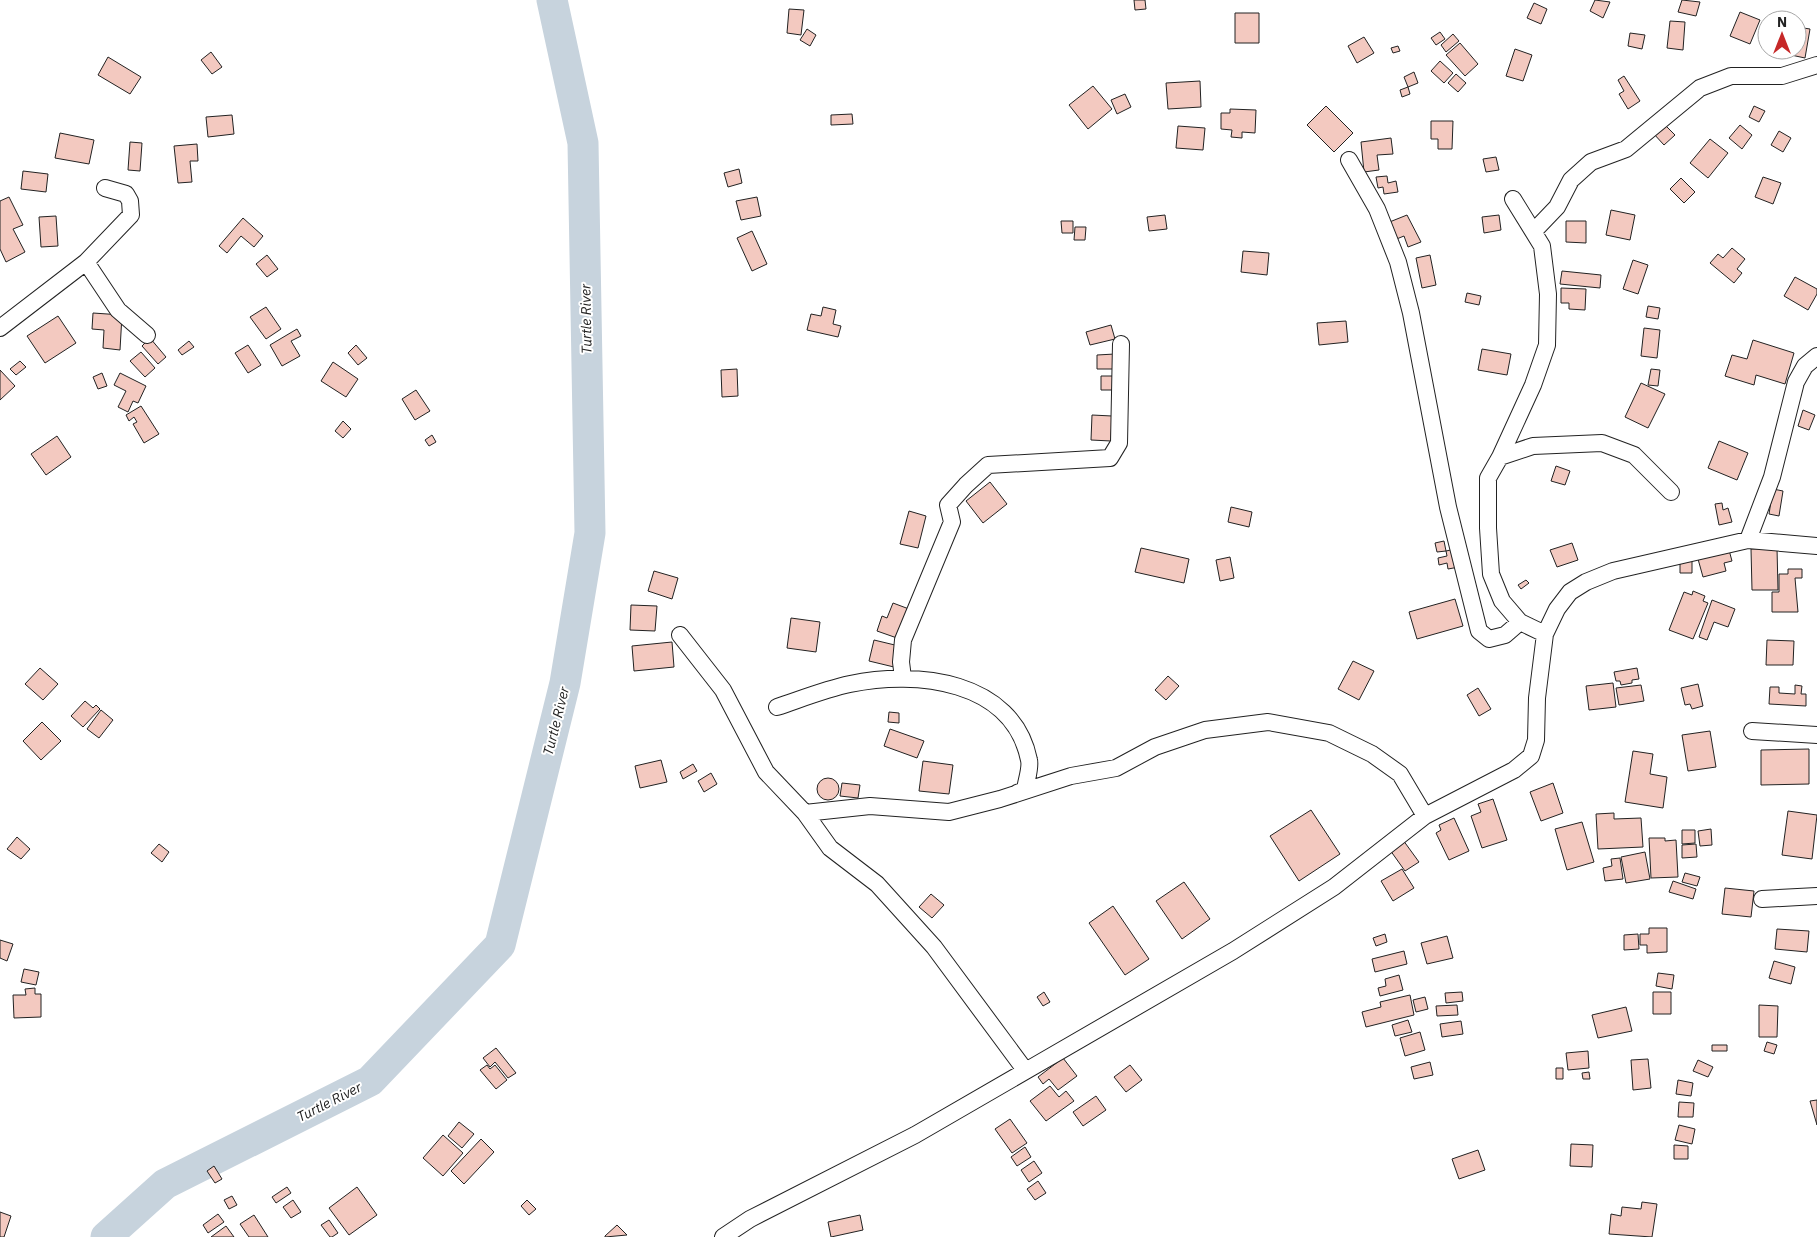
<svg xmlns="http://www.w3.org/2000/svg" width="1817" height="1237" viewBox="0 0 1817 1237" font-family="'IBM Plex Sans',sans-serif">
	<rect width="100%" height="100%" fill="#fff"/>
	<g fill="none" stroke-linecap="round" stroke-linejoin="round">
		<path stroke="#c7d3dd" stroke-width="31" d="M106,1237L165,1184L370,1081L500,945L565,683L590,533L583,143L552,0"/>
	</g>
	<path fill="#f3c9c0" stroke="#222" d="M1134,0H1145L1146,9L1135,10Z
		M1595,0L1610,2L1603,18L1590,11Z
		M1682,0L1700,2L1696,16L1678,12Z
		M1534,3L1547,9L1541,24L1527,18Z
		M789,9L804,10L801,35L787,33Z
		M1740,12L1760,20L1750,44L1730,36Z
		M1235,13H1259V43H1235Z
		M1670,21L1685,22L1683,50L1667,48Z
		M1797,27L1810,29L1805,58L1791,55L1792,50H1797Z
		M807,29L816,35L810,46L800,40Z
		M1440,32L1445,39L1436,45L1431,38Z
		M1630,33L1645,35L1642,49L1628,46Z
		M1453,34L1459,41L1446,52L1441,45Z
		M1364,37L1374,53L1357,63L1348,46Z
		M1460,43L1478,64L1465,76L1446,55Z
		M1398,46L1400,51L1393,53L1391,48Z
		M1515,49L1532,55L1523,81L1506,76Z
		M211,52L222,67L212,74L201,60Z
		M108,57L141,77L130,94L98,75Z
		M1440,61L1453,73L1444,83L1431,71Z
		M1414,72L1418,83L1408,87L1404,77Z
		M1456,74L1466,83L1458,92L1448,83Z
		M1624,76L1640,101L1628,109L1619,94L1624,91L1618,80Z
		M1200,81L1201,107L1168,109L1166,83Z
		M1093,86L1112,109L1088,129L1069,105Z
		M1408,87L1410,94L1402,97L1400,90Z
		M1125,94L1131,107L1117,114L1111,100Z
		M1326,106L1353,133L1334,152L1307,125Z
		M1754,106L1765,111L1759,122L1749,117Z
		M1230,109L1256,110L1255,133L1242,132V138L1231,137L1232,130L1221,129V113H1230Z
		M852,114L853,124L831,125V115Z
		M232,115L234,134L208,137L206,117Z
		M1431,121H1453L1452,149H1438V139H1431Z
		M1664,124L1675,135L1664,145L1653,133Z
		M1740,125L1752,135L1742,149L1729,138Z
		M1178,126L1205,128L1203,150L1176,148Z
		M1779,131L1791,138L1783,152L1771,145Z
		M60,133L94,140L89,164L55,158Z
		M1391,138L1393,154L1377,155L1379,170L1364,172L1361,142Z
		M1710,139L1728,153L1708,178L1690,163Z
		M130,142L142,143L140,171L128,170Z
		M197,144L198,161H190L192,182L178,183L174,146Z
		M1496,157L1499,170L1486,172L1483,159Z
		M739,169L742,183L728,187L724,173Z
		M23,171L48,174L46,192L21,189Z
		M1387,176L1388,183L1396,181L1398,192L1384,194L1383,187L1378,188L1376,177Z
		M1763,177L1781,183L1773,204L1755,197Z
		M1681,178L1695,192L1684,203L1670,189Z
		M9,197L23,225L13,229L25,252L6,262L0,249V201Z
		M757,197L761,216L741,220L736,201Z
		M1611,210L1635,215L1630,240L1606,235Z
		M1165,215L1167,229L1149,231L1147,217Z
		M1407,215L1421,242L1408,247L1404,236L1394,240L1387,223Z
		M1499,215L1501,230L1484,233L1482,217Z
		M56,216L58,246L41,247L39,217Z
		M243,218L263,236L254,247L241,236L227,253L219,246Z
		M1061,221H1073V233H1062Z
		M1566,221H1586V243L1566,242Z
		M1075,227H1086L1085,240H1074Z
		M752,231L767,264L752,271L737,238Z
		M1732,248L1745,259L1737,269L1742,273L1734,283L1710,263L1718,254L1723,258Z
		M1243,251L1269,253L1267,275L1241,272Z
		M267,255L278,269L267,277L256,264Z
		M1430,255L1436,285L1422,288L1416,258Z
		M1633,260L1648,265L1638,294L1623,289Z
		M1562,271L1601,275L1600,288L1560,284Z
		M1795,277L1817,289V294L1808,310L1784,296Z
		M1561,288L1586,289L1585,310L1569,309V303H1561Z
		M1467,293L1481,296L1479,305L1465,302Z
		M1648,306L1660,308L1658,319L1646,317Z
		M266,307L281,329L266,339L250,317Z
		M823,307L836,310L833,324L841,326L838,337L807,330L811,314L821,316Z
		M93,313L122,315L120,350L103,348L104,330L92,329Z
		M58,316L76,343L45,363L27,336Z
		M1346,321L1348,342L1319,345L1317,323Z
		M1111,325L1115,339L1090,345L1086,332Z
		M1644,328L1660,330L1657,358L1641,356Z
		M297,329L301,336L291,341L300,356L282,366L270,345Z
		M150,338L166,357L158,364L142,346Z
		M1753,340L1794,353L1785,384L1756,375L1754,385L1725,376L1732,355L1747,359Z
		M189,341L194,347L182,355L178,350Z
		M248,345L261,365L248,373L235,353Z
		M356,345L367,358L358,365L348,353Z
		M1482,349L1511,354L1507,375L1478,370Z
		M141,352L155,368L145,377L130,361Z
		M1115,354V369H1097V355Z
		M20,361L26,367L16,375L10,369Z
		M333,362L358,379L346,397L321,381Z
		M737,369L738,396L722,397L721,370Z
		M1651,369L1660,370L1658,386L1648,385Z
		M0,370L15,386L0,400Z
		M102,373L107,386L98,389L93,377Z
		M120,373L146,386L138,403L133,401L128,412L118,407L126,391L114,385Z
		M1101,376H1116V390H1101Z
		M1641,383L1665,394L1648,428L1625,417Z
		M416,390L430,411L415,420L402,399Z
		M141,406L159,434L144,443L133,424L137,422L134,417L129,421L126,415Z
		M1803,410L1815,415L1809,430L1798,426Z
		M1092,415L1112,416L1111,441L1091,440Z
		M343,421L351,429L343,438L335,431Z
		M432,435L436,442L429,446L425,440Z
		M57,436L71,457L46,475L31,454Z
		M1719,441L1748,453L1737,480L1708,468Z
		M1556,466L1570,471L1565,485L1551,481Z
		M990,482L1007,504L983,523L966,501Z
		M1773,489L1783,491L1779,516L1769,514Z
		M1722,503L1723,510L1728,508L1732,522L1719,525L1715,504Z
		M1231,507L1252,512L1249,527L1228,522Z
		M909,511L926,516L918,548L900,544Z
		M1444,541L1446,551L1437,552L1435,543Z
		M1572,543L1578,560L1557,567L1550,550Z
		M1141,548L1189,559L1184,583L1135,572Z
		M1777,548L1778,590H1752L1751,549Z
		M1455,549L1459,567L1448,569L1447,563L1439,565L1438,558L1447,556L1446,551Z
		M1729,550L1732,561L1724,563L1726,571L1703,577L1698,559Z
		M1230,557L1234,578L1220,581L1216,560Z
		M1692,560V573H1680V561Z
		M1788,569H1802V578H1795L1798,612H1772V592H1779V574H1788Z
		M654,571L678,578L672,599L648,591Z
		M1526,580L1529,583L1521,589L1518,585Z
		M1693,591L1705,596L1703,601L1708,603L1693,639L1669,630L1684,592L1692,595Z
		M1455,599L1463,626L1417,639L1409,612Z
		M1712,600L1735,609L1728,627L1714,622L1707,640L1699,637Z
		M893,603L909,609L897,638L877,631L882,616L887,618Z
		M631,605L657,606L655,631L630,630Z
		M791,618L820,622L816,652L787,648Z
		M874,640L899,646L894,667L869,661Z
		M1767,640L1794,641L1793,665H1766Z
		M672,642L674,667L634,671L632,646Z
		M1353,661L1374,671L1359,700L1338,689Z
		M40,668L58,684L43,700L25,684Z
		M1637,668L1639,679L1632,680V683L1621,685L1620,681H1616L1614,672Z
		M1168,676L1179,686L1166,700L1155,690Z
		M1613,683L1616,707L1589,710L1586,686Z
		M1698,684L1703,706L1692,709L1690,704L1685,705L1681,688Z
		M1641,685L1644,701L1619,705L1616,688Z
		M1795,685L1802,686L1801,694H1806V706L1769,704L1770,687H1779V693L1795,694Z
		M1478,688L1491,709L1479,716L1467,695Z
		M85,701L93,708L96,705L100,709L83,727L71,716Z
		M101,710L113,720L99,738L87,729Z
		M889,712L899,713V723L888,722Z
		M42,722L61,741L41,760L23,741Z
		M890,729L924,741L917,758L884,746Z
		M1710,731L1716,767L1688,771L1682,735Z
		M1809,749V784L1761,785V750Z
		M1633,751L1653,754L1650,774L1667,777L1663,808L1625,802Z
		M661,760L667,782L640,788L635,766Z
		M923,761L953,765L949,794L919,791Z
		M693,764L697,771L683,779L680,772Z
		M711,773L717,784L704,792L698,781Z
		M817 789a11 11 0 1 1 22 0a11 11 0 1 1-22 0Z
		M842,783L860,785L858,798L840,796Z
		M1553,783L1563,813L1541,821L1530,792Z
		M1493,799L1507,840L1482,848L1471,816L1481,812L1478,804Z
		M1311,810L1340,854L1299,881L1270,836Z
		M1788,811L1817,815L1812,859L1782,855Z
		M1614,813V819L1641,818L1643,847L1598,849L1596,814Z
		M1454,818L1469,851L1449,860L1436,833L1441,830L1439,825Z
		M1582,822L1594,862L1567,870L1555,829Z
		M1711,829L1712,845L1700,846L1698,831Z
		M1682,830H1695V843L1682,844Z
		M17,837L30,849L21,859L7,849Z
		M1649,838H1665V841L1676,840L1678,877L1651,878Z
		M1403,840L1419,862L1405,871L1390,850Z
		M159,844L169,852L162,862L151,853Z
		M1696,844L1697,857L1682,858V845Z
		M1645,852L1650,879L1626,883L1621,857Z
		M1620,858L1623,879L1605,881L1603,868L1612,866L1611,859Z
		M1402,869L1414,888L1393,901L1381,881Z
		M1685,873L1700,877L1697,886L1682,882Z
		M1673,881L1696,889L1693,899L1669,892Z
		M1184,882L1210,919L1182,939L1156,901Z
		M1725,888L1754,891L1751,917L1722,914Z
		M931,894L944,905L932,918L919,907Z
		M1113,906L1149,959L1125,975L1089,923Z
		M1649,928H1667V952L1647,953V945H1640V934H1649Z
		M1777,929L1809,931L1807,952L1775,949Z
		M1385,934L1387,942L1376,946L1373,938Z
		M1638,934L1639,949L1624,950V935Z
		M1447,936L1453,958L1427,964L1421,943Z
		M0,940L13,944L7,961L0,958Z
		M1404,951L1407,964L1375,972L1372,959Z
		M1774,961L1795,967L1791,984L1769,978Z
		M24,969L39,972L36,985L21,982Z
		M1658,973L1674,975L1672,989L1656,986Z
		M1399,975L1403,990L1380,996L1378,988L1386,986L1385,979Z
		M35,988V994H41V1017L14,1018L13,995H26L25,989Z
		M1044,992L1050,1002L1043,1006L1037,997Z
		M1462,992L1463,1001L1446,1003L1445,993Z
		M1653,992H1671V1014H1653Z
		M1410,995L1414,1015L1366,1027L1362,1012L1381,1007L1380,1002Z
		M1425,997L1428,1009L1416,1012L1413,1000Z
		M1457,1005L1458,1015L1437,1016L1436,1006Z
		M1759,1005L1778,1006L1777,1037H1759Z
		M1626,1007L1632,1031L1598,1038L1592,1015Z
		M1408,1020L1412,1032L1395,1036L1392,1025Z
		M1461,1021L1463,1034L1442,1037L1440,1024Z
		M1420,1032L1425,1050L1405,1056L1400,1038Z
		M1767,1042L1777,1045L1774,1054L1764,1051Z
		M1712,1045H1727V1051H1712Z
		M496,1048L516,1073L508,1078L495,1062L490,1067L483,1058Z
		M1588,1051L1589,1068L1568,1070L1566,1053Z
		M1063,1058L1077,1076L1058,1090L1049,1079L1043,1084L1038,1077Z
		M1648,1059L1651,1088L1633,1090L1631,1060Z
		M1698,1060L1713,1067L1708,1077L1693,1071Z
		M1430,1062L1433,1075L1414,1079L1411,1067Z
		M487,1065L490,1069L495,1065L507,1080L496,1089L480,1070Z
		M1130,1065L1142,1080L1126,1092L1114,1077Z
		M1556,1068H1563V1079H1556Z
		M1589,1072L1590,1079H1583L1582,1073Z
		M1678,1080L1693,1083L1691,1096L1676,1094Z
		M1050,1086L1059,1097L1066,1091L1074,1101L1046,1121L1030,1101Z
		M1096,1096L1106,1110L1083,1126L1073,1112Z
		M1817,1100V1125L1810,1101Z
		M1679,1102L1694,1103L1693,1117H1678Z
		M1010,1119L1027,1143L1012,1153L995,1129Z
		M459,1122L474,1134L462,1148L448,1136Z
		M1679,1125L1695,1129L1692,1144L1675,1140Z
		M443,1135L463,1153L443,1176L423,1158Z
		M481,1139L494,1152L464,1184L451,1171Z
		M1571,1144L1593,1145L1592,1167L1570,1166Z
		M1674,1145L1688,1146V1159H1674Z
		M1025,1147L1031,1157L1017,1166L1011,1157Z
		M1478,1150L1485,1170L1459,1179L1452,1159Z
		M1034,1161L1042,1173L1029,1182L1021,1170Z
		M214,1166L222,1179L215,1183L207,1171Z
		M1038,1181L1046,1193L1035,1200L1027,1189Z
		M287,1187L291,1193L276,1203L272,1197Z
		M357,1187L377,1215L349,1235L329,1208Z
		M232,1196L237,1205L229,1209L224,1200Z
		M293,1200L301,1212L291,1218L283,1207Z
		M527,1200L536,1209L529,1215L521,1206Z
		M1642,1202L1657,1204L1652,1237L1609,1234L1611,1214L1621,1216L1622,1207L1641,1209Z
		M0,1212L11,1216L4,1237H0Z
		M218,1214L224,1222L208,1233L203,1225Z
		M254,1215L268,1237H249L240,1224Z
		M860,1215L863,1230L831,1237L828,1222Z
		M329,1220L338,1233L332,1237H330L321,1225Z
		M617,1225L627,1235L605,1237V1236Z
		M226,1226L234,1237H211Z"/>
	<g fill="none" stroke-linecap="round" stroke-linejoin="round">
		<g stroke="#222" stroke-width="18">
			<path id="minor" d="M1349,160L1377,209L1398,262L1411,313L1448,507L1479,631L1489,639L1505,635L1520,622
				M1534,231L1557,207L1571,180L1591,162L1626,149L1700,88L1731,76H1782L1817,65
				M86,262L118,310L147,335
				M0,328L86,262L131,215L130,201L126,194L105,188
				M1500,457L1533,385L1547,345L1548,294L1542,246L1513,199
				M1748,540L1772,477L1796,382L1805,366L1817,356
				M1545,634L1520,622L1502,601L1491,574L1488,528V478L1500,457L1533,446L1602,443L1634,455L1671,492
				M680,635L723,690L766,772L805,813L830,848L877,884L934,947L1025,1070
				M903,678L901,662L903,640L952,522L948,505L966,485L988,465L1110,458L1119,443L1121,344
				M777,707C801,699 826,689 850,684C916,670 1013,680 1029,760C1031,768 1026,781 1025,790L1017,793
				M1752,731L1817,735
				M805,813L870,806L949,812L1000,799L1071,776L1116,768L1155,747L1205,730L1268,722L1329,733L1372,754L1400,774L1425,816
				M1762,899L1817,896
				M723,1237L750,1219L915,1135L1233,951L1334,887L1425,816L1514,770L1531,756L1536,740L1537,698L1545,634L1557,609L1570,592L1586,582L1613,571L1748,540L1817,546"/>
		</g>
		<use href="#minor" stroke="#fff" stroke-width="16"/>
	</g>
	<g text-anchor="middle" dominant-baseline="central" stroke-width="4" stroke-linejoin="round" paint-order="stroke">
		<g font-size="14" font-style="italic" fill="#222" stroke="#fff">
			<text transform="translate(586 319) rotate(-91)">Turtle River</text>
			<text transform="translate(556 721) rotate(-76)">Turtle River</text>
			<text transform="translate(329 1102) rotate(-27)">Turtle River</text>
		</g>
	</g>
	<g transform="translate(1782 35)"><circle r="24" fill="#ffffff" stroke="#a7a7a7"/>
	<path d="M0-4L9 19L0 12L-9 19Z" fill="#c62828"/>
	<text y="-8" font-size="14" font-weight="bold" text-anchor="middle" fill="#222222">N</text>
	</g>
</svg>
